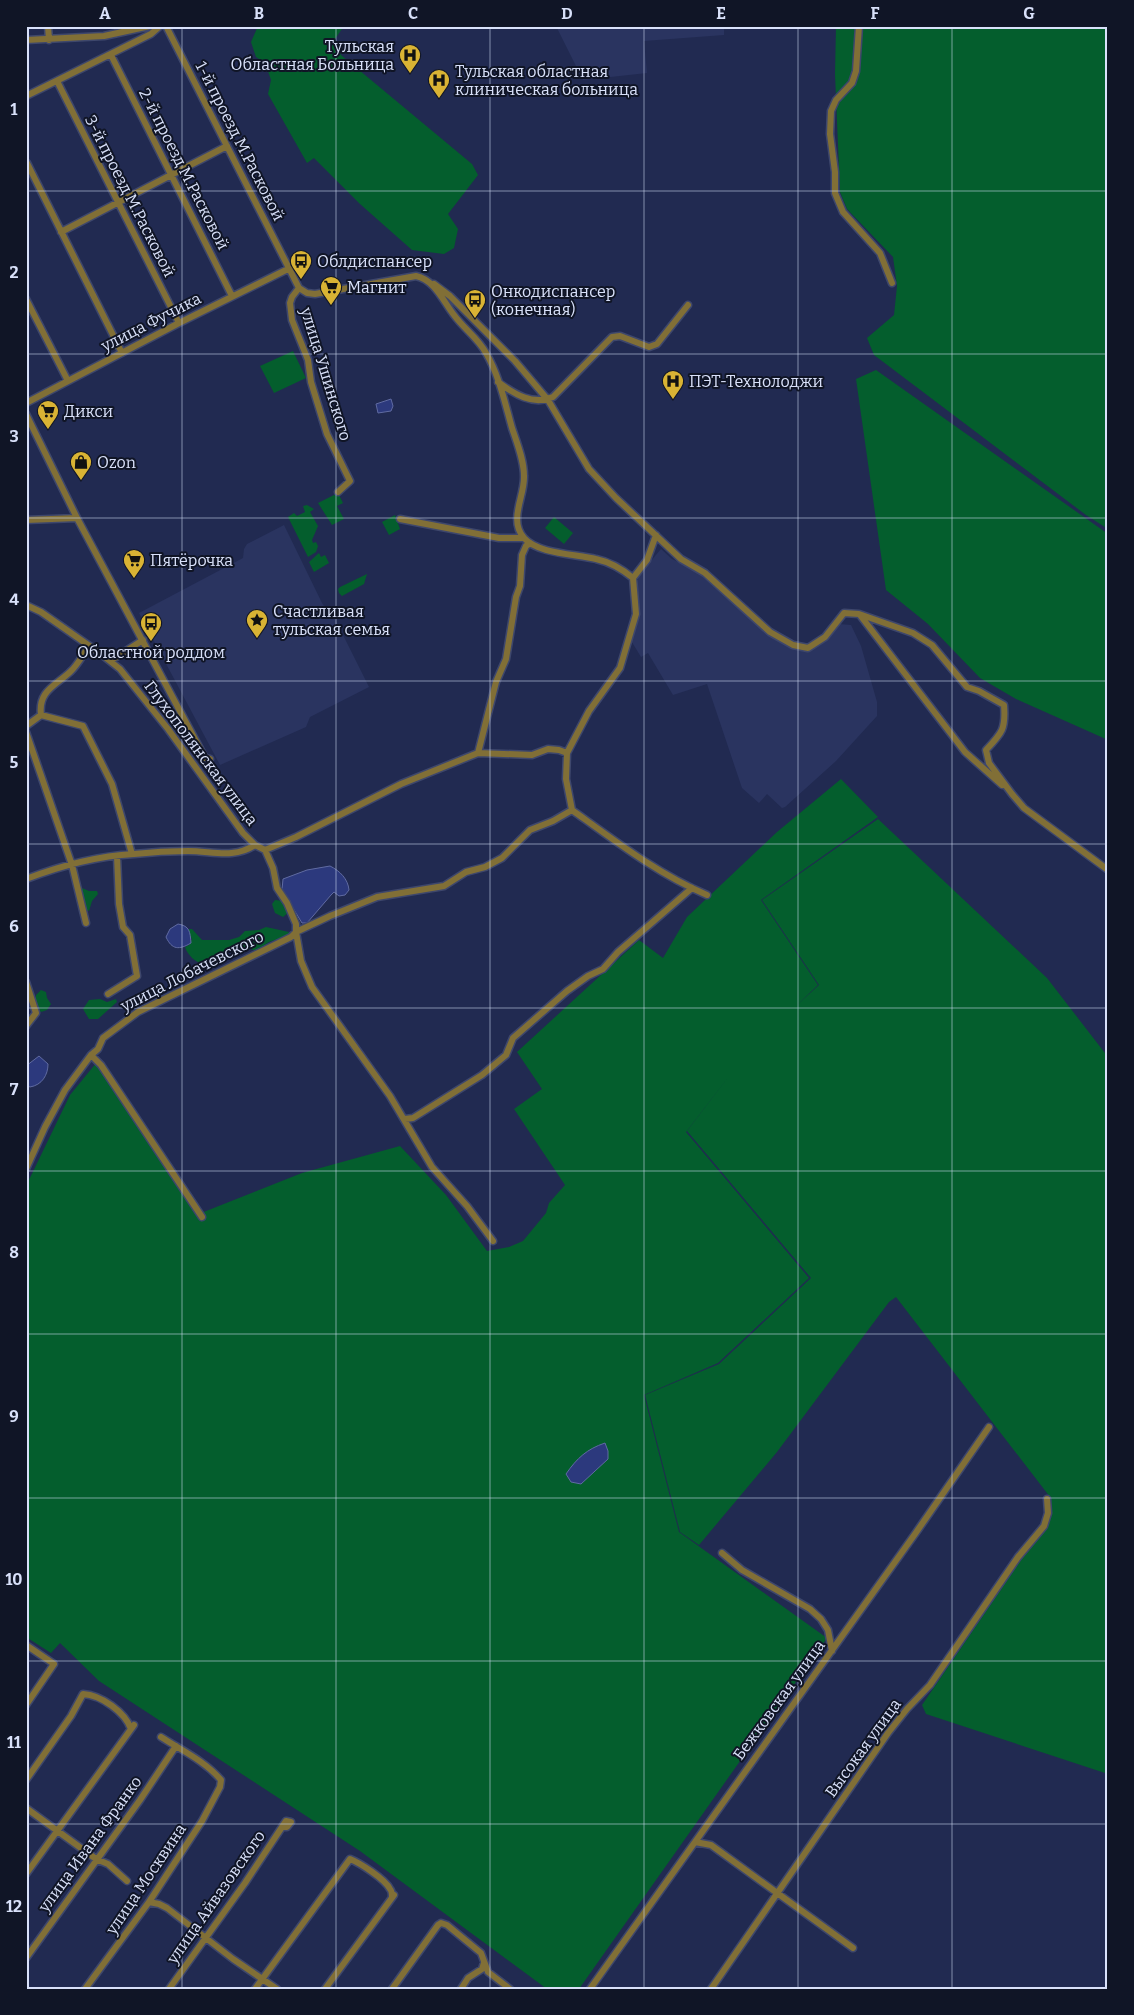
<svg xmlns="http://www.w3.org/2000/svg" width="1134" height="2015" viewBox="0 0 1134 2015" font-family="Bitter,serif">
	<rect width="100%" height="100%" fill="#212a51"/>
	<path fill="#2a3460" d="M556,26H724V35L644,41L647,73L583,80Z
		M284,525L322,603L329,614L332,613L369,687L310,717L306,727L220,765L139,613L243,558L244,549L247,544Z
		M661,549L672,559L702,574L768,634L791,647L809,650L839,624L851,625L861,646L877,702V716L836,761L785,807L782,808L767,794L759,803L742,788L707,684L673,695L648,653L641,657L630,639L638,611L636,588L639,575Z"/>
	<path fill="#045e2d" d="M258,26H344L335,39L341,55L472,164L478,175L448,214L458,229L454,248L444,254L412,250L360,204L314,158L307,163L268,94L271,80L265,63L256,57L251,42Z
		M836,26H1108V529L1086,515L874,355L867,338L894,315L897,286L893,257L847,209L840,192L835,74Z
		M293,351L306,378L274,393L260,366Z
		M876,370L1108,534V740L1016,699L980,678L928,624L886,590L856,379Z
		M338,493L343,503L337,506L344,519L332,525L318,503Z
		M307,505L314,509L310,512L318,526L312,540L313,543L316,542L318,546L316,552L308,557L288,517L294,513L297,516L305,512L303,506Z
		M395,515L400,529L389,535L382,522Z
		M554,517L573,533L564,544L545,528Z
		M319,553L321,557L325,555L329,563L314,572L309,562Z
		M367,574L364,584L342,596L339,593L338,589L340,587Z
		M841,779L878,817L761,900L818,985L796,1006L819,985L762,900L878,819L1047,978L1108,1057V1774L926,1714L922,1705L1021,1560L1045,1531L1052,1514L1050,1497L896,1297L889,1302L777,1452L699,1545L680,1532L645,1395L719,1364L811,1278L687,1131L733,1071L686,1132L809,1278L718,1363L644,1395L679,1532L827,1638L579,1989H547L360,1851L99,1681L60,1643L51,1653L26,1637V1186L70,1095L97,1062L196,1215L302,1173L400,1146L446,1195L487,1251L509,1247L523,1241L546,1213L549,1203L565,1185L514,1109L542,1089L517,1052L639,940L663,958L687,917L777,832Z
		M82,888L89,891H97L98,894L92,901L89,911L84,909L79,892Z
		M275,900L284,901L300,913L289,912L283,917L275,913L272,904Z
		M266,927L289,932L288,936L269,942L256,951L248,948C240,952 232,949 224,954C214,960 217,962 203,965C195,961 188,956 185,947L189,945L192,939L187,932L189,929H192L202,940H229L239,937L245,931L259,930Z
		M41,990L46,992L47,998L51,1004L47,1010L41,1012L35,1005L36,995Z
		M100,999L107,1002L116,999L117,1002L98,1019H89L83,1009L89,1000Z"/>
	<path fill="#2c397d" stroke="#606ba2" d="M391,399L393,406L391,411L378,413L376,404Z
		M330,866C340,871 348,879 349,890L345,895L339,896L334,892L331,895L307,923H302L282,890L283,879L307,870Z
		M178,924C190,926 190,932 191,943C179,950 172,950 166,937L170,929Z
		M39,1056L48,1064C48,1075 42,1085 30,1087L26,1085V1066Z
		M605,1443L608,1451V1459L581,1484L571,1482L566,1474C577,1458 587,1449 605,1443Z"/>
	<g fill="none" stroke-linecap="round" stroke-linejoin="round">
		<g stroke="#3e476c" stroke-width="9">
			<path id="minor" d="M48,26L49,40
				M166,26L299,288L307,293L315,294L416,276C435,280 443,301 454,315C464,329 478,338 486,353C499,375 505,403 512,428C517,443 524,460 524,476C525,496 508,520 524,538C538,554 576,554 596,559C610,562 622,569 633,578L636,614L620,668L589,711L567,753L566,779L572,810C615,841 658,874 707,895
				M859,26L856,71L852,83L836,100L831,111L830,134L835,172V193L843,212L880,253L892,283
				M26,40L104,36L150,26
				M111,55L232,296
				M57,81L179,323
				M26,96L151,34L160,26
				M27,163L122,353
				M61,232L227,146
				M434,284L450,296L515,361L548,400L589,469L616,498L681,559L705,573L770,632L793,645L808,648L825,637L844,613L859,614L913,633L932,645L967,687L979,691L1004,705C1006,729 1002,733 986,750L989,763L1012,794L1024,808L1108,870
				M299,288L292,297L290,303L292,320L308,360L311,382L327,434L350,481L338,492
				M26,299L68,381
				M498,382C514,394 533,406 553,397L612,337L620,336L649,347L657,344L688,305
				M26,403L179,323L290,268
				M26,414L77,518L205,758L210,759
				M400,519L499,538H524
				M26,520L77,518
				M633,578L647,560L656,535
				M26,605L41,612L101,654L120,669L168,729L243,833L255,845L265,850L273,868L277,888L287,903L296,924V932L291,937L138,1012L103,1038L98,1049L91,1055L101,1065L202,1217
				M860,615L965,752L1002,785
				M110,661L143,640
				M41,715C38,691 55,686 70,672C78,665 83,654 89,646
				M26,726L41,715L83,726L112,784L132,854
				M26,732L72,865L86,923
				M478,753L496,682L506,659L516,597L520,586L522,555L526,546L530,543
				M265,850L296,837L401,784L478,753L532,755L548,749L559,750L567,753
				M26,879C60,866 98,856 134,854C152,852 170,851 188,851C213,851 233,859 255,845
				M26,982L36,1013L26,1026
				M108,994L137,976L130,935L123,927L119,904L117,856
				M405,1119L413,1118L482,1075L506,1055L513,1038L567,991L588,976L603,969L618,952L692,888
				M26,1169L45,1127L65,1090L91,1055
				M493,1241L467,1206L432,1167L390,1096L312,987L301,961L296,932L330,916L377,897L444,886L466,872L485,867L502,858L530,830L553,821L572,810
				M722,1553L742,1570L810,1609L821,1619L828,1630L832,1651
				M26,1645L54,1664L26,1705
				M26,1780L71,1716L83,1694C101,1695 125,1712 131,1729
				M26,1808L96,1859L108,1864L127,1881
				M695,1842L711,1845L853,1948
				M26,1874L134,1725
				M149,1902L159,1904L167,1908L233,1959L277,1989
				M26,1958L140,1800L176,1746
				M85,1989L149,1902L202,1821L220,1787L221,1780C205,1761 181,1750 161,1737
				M169,1989L245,1883L282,1827L286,1821L291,1822L287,1827H282
				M255,1989L350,1859C360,1863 385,1879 390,1889C392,1891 392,1894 392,1897
				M325,1989L394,1895
				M392,1989L438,1925L441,1923L447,1925L481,1953L488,1972L510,1989
				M461,1989L468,1978L482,1969L484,1963
				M590,1989L915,1534L989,1427
				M711,1989L888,1733L907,1709L930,1685L1018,1557L1044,1526L1048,1513L1047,1499"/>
		</g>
		<use href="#minor" stroke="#816f36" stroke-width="6"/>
	</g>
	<path fill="none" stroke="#d9e1fa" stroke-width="1" stroke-opacity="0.55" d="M182,26V1989M336,26V1989M490,26V1989M644,26V1989M798,26V1989M952,26V1989M26,191H1108M26,354H1108M26,518H1108M26,681H1108M26,844H1108M26,1008H1108M26,1171H1108M26,1334H1108M26,1498H1108M26,1661H1108M26,1824H1108"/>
	<defs>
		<g id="hospital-pin" transform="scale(1.125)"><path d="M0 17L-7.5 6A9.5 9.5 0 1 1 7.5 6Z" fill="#d9b334" stroke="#101526"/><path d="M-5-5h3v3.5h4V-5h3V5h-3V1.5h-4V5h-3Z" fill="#111"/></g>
		<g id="bus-pin" transform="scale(1.125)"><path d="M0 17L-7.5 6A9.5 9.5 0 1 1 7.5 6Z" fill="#d9b334" stroke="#101526"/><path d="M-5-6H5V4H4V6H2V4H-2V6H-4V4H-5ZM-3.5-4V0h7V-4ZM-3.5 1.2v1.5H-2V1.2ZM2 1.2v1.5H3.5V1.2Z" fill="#111"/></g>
		<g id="supermarket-pin" transform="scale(1.125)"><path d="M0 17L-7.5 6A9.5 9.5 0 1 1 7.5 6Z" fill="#d9b334" stroke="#101526"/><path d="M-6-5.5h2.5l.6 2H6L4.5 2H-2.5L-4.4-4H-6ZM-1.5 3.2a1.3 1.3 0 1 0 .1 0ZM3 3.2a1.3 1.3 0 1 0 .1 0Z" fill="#111"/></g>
		<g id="shop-pin" transform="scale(1.125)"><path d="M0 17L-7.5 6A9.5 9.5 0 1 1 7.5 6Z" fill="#d9b334" stroke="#101526"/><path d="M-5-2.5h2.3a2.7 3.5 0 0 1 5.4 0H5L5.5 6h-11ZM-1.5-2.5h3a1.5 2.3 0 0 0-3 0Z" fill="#111"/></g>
		<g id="sight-pin" transform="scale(1.125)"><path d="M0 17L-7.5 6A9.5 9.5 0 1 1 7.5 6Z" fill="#d9b334" stroke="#101526"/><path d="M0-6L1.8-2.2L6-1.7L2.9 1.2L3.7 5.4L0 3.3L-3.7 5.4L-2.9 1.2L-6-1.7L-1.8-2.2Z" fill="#111"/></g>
	</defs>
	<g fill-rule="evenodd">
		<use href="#hospital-pin" x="410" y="55"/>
		<use href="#hospital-pin" x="439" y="80"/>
		<use href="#bus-pin" x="301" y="261"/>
		<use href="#supermarket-pin" x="331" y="287"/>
		<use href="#bus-pin" x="475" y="300"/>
		<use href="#hospital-pin" x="673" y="381"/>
		<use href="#supermarket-pin" x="48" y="411"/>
		<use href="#shop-pin" x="81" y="462"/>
		<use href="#supermarket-pin" x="134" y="560"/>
		<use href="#sight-pin" x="257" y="620"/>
		<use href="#bus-pin" x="151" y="623"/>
	</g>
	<g text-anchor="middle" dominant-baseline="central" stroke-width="4" stroke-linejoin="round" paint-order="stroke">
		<g font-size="16" fill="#d9e1fa" stroke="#101526" text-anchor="start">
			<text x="394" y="46" text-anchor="end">Тульская<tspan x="394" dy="18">Областная Больница</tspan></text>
			<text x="455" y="71">Тульская областная<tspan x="455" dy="18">клиническая больница</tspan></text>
			<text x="317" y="261">Облдиспансер</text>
			<text x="347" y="287">Магнит</text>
			<text x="491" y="291">Онкодиспансер<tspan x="491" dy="18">(конечная)</tspan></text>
			<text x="689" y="381">ПЭТ-Технолоджи</text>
			<text x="64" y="411">Дикси</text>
			<text x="97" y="462">Ozon</text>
			<text x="150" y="560">Пятёрочка</text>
			<text x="273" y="611">Счастливая<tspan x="273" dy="18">тульская семья</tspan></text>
			<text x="151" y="652" text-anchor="middle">Областной роддом</text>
		</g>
		<g font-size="16" fill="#d9e1fa" stroke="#101526">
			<text transform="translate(240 141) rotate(63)">1-й проезд М.Расковой</text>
			<text transform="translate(184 169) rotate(63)">2-й проезд М.Расковой</text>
			<text transform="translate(130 196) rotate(63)">3-й проезд М.Расковой</text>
			<text transform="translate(151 322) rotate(-27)">улица Фучика</text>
			<text transform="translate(326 374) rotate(73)">улица Ушинского</text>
			<text transform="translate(201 753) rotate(53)">Глухополянская улица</text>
			<text transform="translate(192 971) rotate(-27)">улица Лобачевского</text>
			<text transform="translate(779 1700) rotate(-54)">Бежковская улица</text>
			<text transform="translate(863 1748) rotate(-54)">Высокая улица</text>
			<text transform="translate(90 1844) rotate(-54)">улица Ивана Франко</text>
			<text transform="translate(146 1879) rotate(-56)">улица Москвина</text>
			<text transform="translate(216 1897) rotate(-55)">улица Айвазовского</text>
		</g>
	</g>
	<rect width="1134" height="2015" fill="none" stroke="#101526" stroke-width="55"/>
	<rect x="28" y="28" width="1078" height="1960" fill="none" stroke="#d9e1fa" stroke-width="2"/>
	<g font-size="16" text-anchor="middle" font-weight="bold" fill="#d9e1fa">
		<text x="105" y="19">A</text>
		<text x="259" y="19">B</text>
		<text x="413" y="19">C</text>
		<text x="567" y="19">D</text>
		<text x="721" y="19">E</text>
		<text x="875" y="19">F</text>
		<text x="1029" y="19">G</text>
		<text x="14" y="115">1</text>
		<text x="14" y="278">2</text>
		<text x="14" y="442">3</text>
		<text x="14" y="605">4</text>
		<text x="14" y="768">5</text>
		<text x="14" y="932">6</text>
		<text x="14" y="1095">7</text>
		<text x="14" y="1258">8</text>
		<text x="14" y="1422">9</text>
		<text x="14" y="1585">10</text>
		<text x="14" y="1748">11</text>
		<text x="14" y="1912">12</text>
	</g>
</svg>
